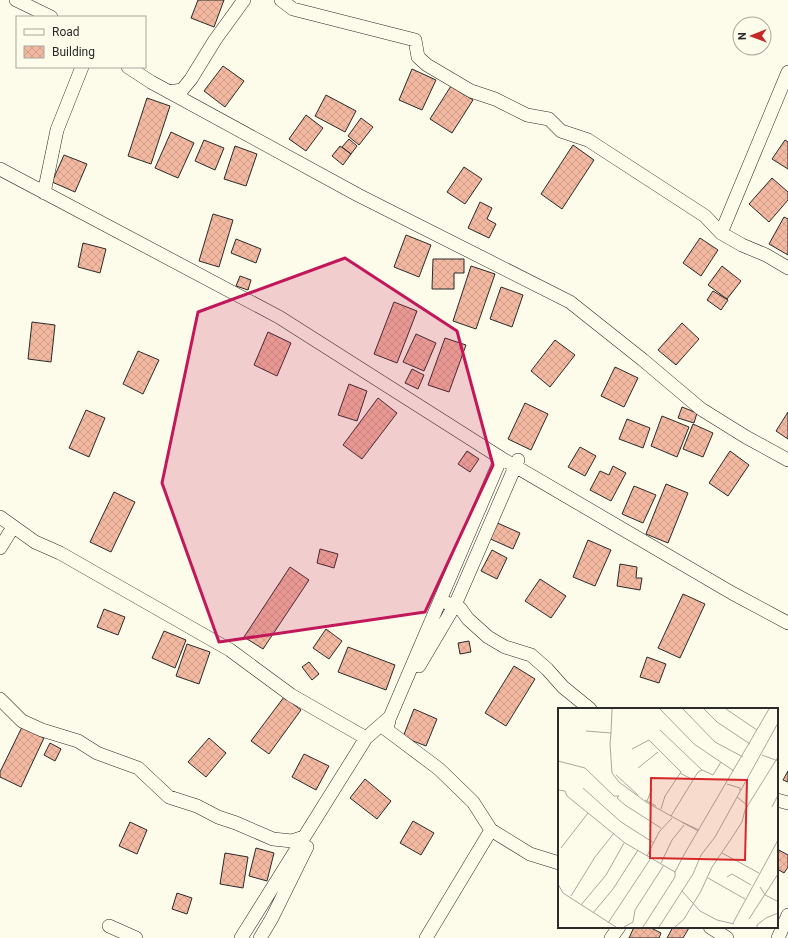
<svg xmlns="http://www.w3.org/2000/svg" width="788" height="938" viewBox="0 0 788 938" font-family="Roboto,sans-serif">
	<defs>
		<pattern id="building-cross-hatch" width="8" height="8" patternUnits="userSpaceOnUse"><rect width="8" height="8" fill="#f2b8a0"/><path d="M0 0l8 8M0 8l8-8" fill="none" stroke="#d09e8a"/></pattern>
	</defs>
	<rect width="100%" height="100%" fill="#fdfbea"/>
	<path fill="url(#building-cross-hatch)" stroke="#2b2b2b" d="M198,0H224L214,27L191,18Z
		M223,66L244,81L225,107L204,91Z
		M412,69L436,80L422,110L399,100Z
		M451,86L473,100L452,133L430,119Z
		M326,95L356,111L345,132L315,116Z
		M147,98L170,106L151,164L128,156Z
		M306,115L323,128L306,151L289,139Z
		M361,118L373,127L359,145L348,136Z
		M171,132L194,143L178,178L155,168Z
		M349,139L357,146L351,154L342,147Z
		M204,140L224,148L215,170L195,161Z
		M785,140L788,142V169L772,159Z
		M573,145L594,160L562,209L541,194Z
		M235,146L257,154L246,186L224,179Z
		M340,146L351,154L343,165L332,156Z
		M64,155L87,164L75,192L52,182Z
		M464,167L482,179L465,204L447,192Z
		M772,178L788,192V200L769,222L749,204Z
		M480,202L492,208L487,219L496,224L489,238L468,228Z
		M213,214L233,220L219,267L199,261Z
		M784,217L788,219V255L769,244Z
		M406,235L431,245L419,277L394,267Z
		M700,238L718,250L701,276L683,263Z
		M236,239L261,249L256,263L231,253Z
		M83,243L106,249L100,273L78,267Z
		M433,259H464V273H454V289H432Z
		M471,266L495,274L476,329L453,321Z
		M722,266L741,281L727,299L708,285Z
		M240,276L251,280L248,290L236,286Z
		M501,287L523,295L512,327L490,319Z
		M713,291L728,300L721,310L707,300Z
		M394,302L417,311L397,363L374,354Z
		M32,322L55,325L51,362L28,359Z
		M682,323L699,339L676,365L658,350Z
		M268,332L291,343L277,376L254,365Z
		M416,334L436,343L424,371L403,362Z
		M445,338L466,345L449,392L428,385Z
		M555,340L575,355L550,387L531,371Z
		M138,351L159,360L143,394L123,384Z
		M615,367L638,378L624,407L601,396Z
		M412,369L424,375L418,389L405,383Z
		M349,384L367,391L357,421L338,415Z
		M378,398L397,413L362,459L343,445Z
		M525,403L548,414L531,450L508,439Z
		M682,407L697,413L694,423L678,418Z
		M86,410L105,418L89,457L69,448Z
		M788,412V439L776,431Z
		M662,416L689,427L677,457L651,446Z
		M627,419L650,428L643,448L619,439Z
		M693,424L713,433L703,457L683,449Z
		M580,447L596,456L585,476L568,467Z
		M467,451L479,459L470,472L458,464Z
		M730,451L749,465L728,496L709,483Z
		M613,466L626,473L611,501L590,490L600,471L609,475Z
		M666,484L688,493L668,543L646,534Z
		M634,486L656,495L643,523L622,514Z
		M114,492L135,502L111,552L90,542Z
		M493,521L520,533L513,549L486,537Z
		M588,540L611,550L595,586L573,577Z
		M320,549L338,554L334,568L317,563Z
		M492,550L507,558L497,579L481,571Z
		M620,564L637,567L636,578H642L640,590L617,586Z
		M290,567L309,580L263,649L244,637Z
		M540,579L566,596L551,618L525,601Z
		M683,594L705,604L680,658L658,648Z
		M104,609L125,617L118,635L97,627Z
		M326,629L342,641L329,659L313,648Z
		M164,631L186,640L175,668L152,658Z
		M469,641L471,652L460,654L458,643Z
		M187,644L210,652L199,684L176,676Z
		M348,647L395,665L386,690L338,672Z
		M647,657L666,664L659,683L640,677Z
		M309,662L319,674L312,680L302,667Z
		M514,666L535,679L506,726L485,713Z
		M284,697L301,710L269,754L251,741Z
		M414,709L437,719L426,746L403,737Z
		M22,727L44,738L21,787L0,777V772Z
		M209,738L226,753L206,777L188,762Z
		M50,743L61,749L55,761L44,755Z
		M304,754L329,766L316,790L292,777Z
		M788,771V782L783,780Z
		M365,779L391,801L377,819L350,798Z
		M413,821L434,833L421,855L400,843Z
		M130,822L147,830L137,854L119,846Z
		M256,848L274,853L267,881L249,876Z
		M777,849L788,855V867L784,873L777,869Z
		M225,853L248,857L243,888L220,884Z
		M177,893L192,898L187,914L172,909Z
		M634,927H649L661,933L659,938H629Z
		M673,927H687L689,928L683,938H667Z"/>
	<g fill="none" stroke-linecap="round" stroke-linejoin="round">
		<g stroke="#2b2b2b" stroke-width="14">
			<path id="minor" d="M16,0L51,17
				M281,0L293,9L415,40L418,57L427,65L471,91L495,99L527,115L549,119L561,131L588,140L705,216L721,233L742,245L766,255L788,268
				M128,67L151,82L358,195L570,302L643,360L701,409L746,437L788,460
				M169,92L182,90L191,79L215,40L244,0
				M0,169L279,317L501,458L732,593L788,623
				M44,193L57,130L82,67
				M721,233L788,72
				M0,517L35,542L60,553L230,650L291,695L366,738
				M0,548L13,527
				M447,603L460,608L468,619L488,637L505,647L531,655L547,669L563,687L590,709
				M419,666L455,605L518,460
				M0,699L22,721L42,730L78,741L97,753L138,768L169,797L197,806L218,817L236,823L273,839L292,841L304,837
				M389,721L387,728L383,727L439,769L473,802L491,830L530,854L559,863
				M777,800L788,803
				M109,926L136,938
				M710,927L727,938
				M241,938L366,738L390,717L501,458
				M260,938L272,918L307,847
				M426,938L491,830
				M611,938L619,927
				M778,938L788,915"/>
		</g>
		<use href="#minor" stroke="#fdfbea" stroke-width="13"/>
	</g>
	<path fill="#c2185b" fill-opacity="0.2" stroke="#c2185b" stroke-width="3" stroke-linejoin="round" d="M345,258L457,331L493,465L425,612L219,642L162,483L198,312Z"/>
	<g transform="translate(558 708)">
		<rect width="220" height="220" fill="#fdfbea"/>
		<path fill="none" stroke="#a9a89e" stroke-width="1" d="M102,1L136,36L176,63M125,1L157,34L185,49M146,1L159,14L192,36M168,1L199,22M102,22L144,62L155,67L163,54M28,23L53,25L54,1M53,25L52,36L54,65L61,74L88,94L140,123M74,41L91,32L123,64L107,88L103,101M204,47L220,53M0,53L27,60L56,88H61L59,90L67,97L103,120M80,60L100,44M122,65L135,72M58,67L80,87M169,76L182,80V83M25,80L63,114L96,135M0,82L7,83L9,88L67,135L117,164M179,89L190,98M87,92L98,98M89,93L94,81M214,99L220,87M113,108L140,64L144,62M124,114L141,122M3,140L30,105M164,145L201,165M89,148L101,124L114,110M103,155L114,132L126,117M169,169L174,166L193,177M150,170L187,191M0,176L5,185L58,219M202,179L207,187L219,193M124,183L142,203L159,212L176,216M13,188L37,149L56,125M23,197L48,167L66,135M35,205L55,181L80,142M191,211L220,166M50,215L93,150M175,215L220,132M66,219L75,214L77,202L106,157M85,219L117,169V164L127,145L211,1M101,219L135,166L143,147L157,129L220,15M117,219L126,211L143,183L154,159L173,131L184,114L187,102L220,49M199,219V217L208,210L220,205"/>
		<path fill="#d62828" fill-opacity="0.15" stroke="#d62828" stroke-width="2" d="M93,70L189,72L187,152L92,150Z"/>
		<rect width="220" height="220" fill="none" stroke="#2b2b2b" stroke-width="2"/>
	</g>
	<rect x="16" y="16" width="130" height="52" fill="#fdfbea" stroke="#a9a89e"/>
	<rect x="24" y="29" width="20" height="6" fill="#fdfbea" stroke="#a9a89e"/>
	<text x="52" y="36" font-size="12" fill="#2b2b2b">Road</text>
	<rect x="24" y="46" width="20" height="12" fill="url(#building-cross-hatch)" stroke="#a9a89e"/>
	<text x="52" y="56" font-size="12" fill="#2b2b2b">Building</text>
	<g transform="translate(752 36) rotate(269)"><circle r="19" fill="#fdfbea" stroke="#a9a89e"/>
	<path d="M0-3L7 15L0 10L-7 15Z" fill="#c62828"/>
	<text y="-6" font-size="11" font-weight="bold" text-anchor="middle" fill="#2b2b2b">N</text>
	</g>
</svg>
